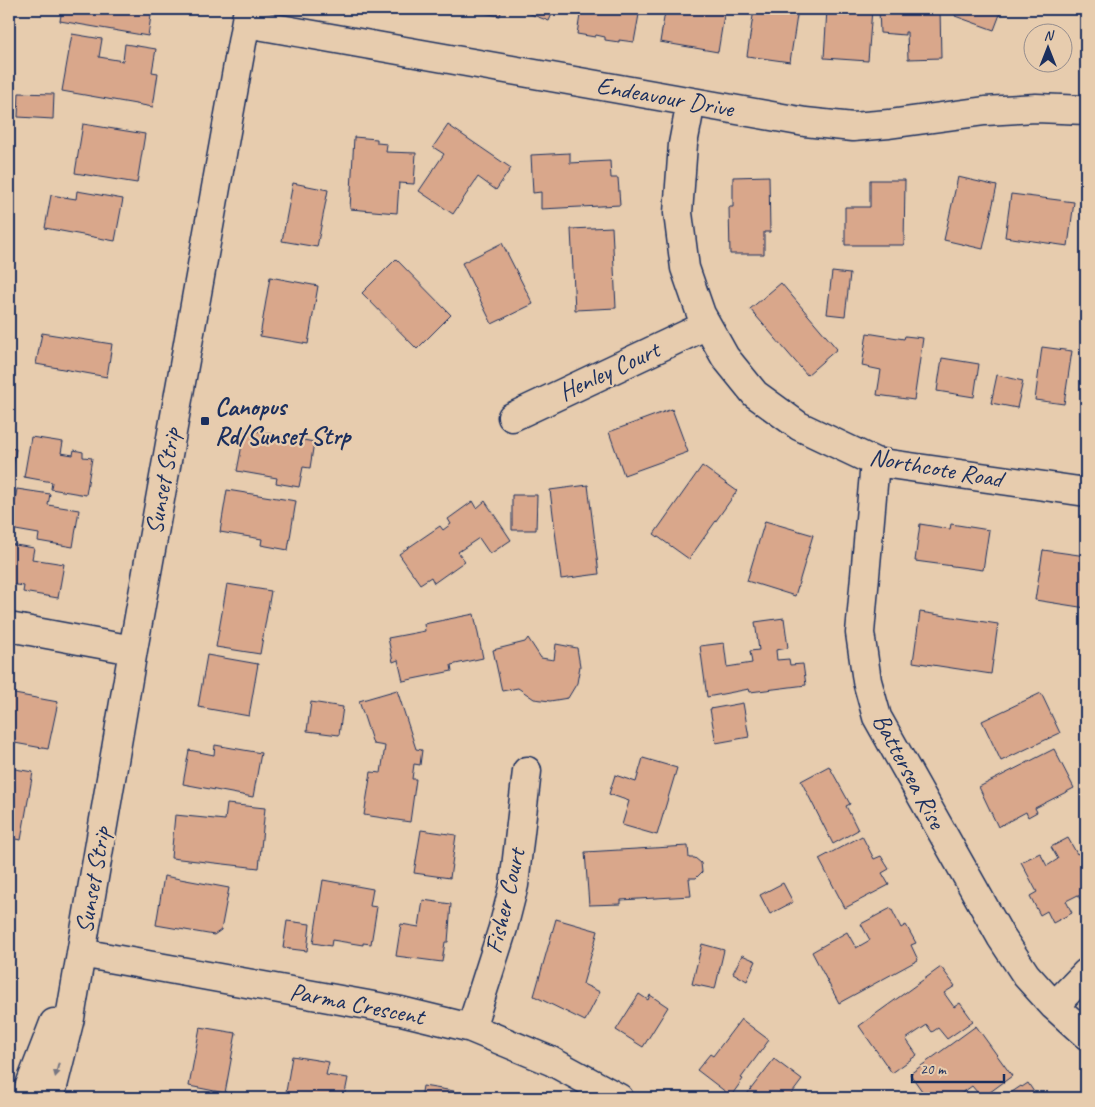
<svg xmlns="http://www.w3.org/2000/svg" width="1095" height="1107" viewBox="0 0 1095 1107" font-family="Caveat,sans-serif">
	<rect width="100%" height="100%" fill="#e7ccae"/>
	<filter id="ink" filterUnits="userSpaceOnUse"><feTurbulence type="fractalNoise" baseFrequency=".02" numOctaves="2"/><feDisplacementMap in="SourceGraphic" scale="10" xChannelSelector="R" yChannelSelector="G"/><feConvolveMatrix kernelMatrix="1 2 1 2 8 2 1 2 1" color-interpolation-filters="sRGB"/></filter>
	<g filter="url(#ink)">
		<path fill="#d9a78b" stroke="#1b2f5e" d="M62,9H152L148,36L60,21Z
			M460,9H502L500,16Z
			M517,9H554L549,21Z
			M581,9H640L634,42L619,40V42L605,40V37L596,35L595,37L577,34Z
			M676,9H725L718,52L660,42L665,12L675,14Z
			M754,9H798L790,62L747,56Z
			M827,9H872L868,61L824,58Z
			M879,9H940L941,58L908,59L907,32H905V35L880,33Z
			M958,9H1002L994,30L955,16Z
			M72,34L102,39L99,57L123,61L125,44L156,49L152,72L158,73L153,107L62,91Z
			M19,93L54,94L53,119L18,117Z
			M83,124L145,134L137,183L75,173Z
			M448,125L511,168L496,190L478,177L453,214L419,191L444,154L433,147Z
			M354,137L377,139V143L387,144L386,152L416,153L414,184L399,183L397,213L350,209Z
			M570,153V163L610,161L611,178H618L620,205L541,209V192L533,193L531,155Z
			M769,176L770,232H764V254H730L729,207H733V177Z
			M958,177L997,186L983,249L944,240Z
			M870,180H905L904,245H845V207H870Z
			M293,183L328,190L317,247L282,241Z
			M77,191L123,199L115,241L45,228L51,195L76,199Z
			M1011,194L1074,202L1068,246L1005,237Z
			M612,227L616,308L575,310L571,229Z
			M502,243L533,304L492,324L462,263Z
			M396,259L451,315L417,349L362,293Z
			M832,272L850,274L845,316L827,314Z
			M270,277L318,286L308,344L260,336Z
			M781,283L837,349L807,375L750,309Z
			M42,333L112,344L107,377L36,364Z
			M867,333L904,339L905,336L923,338L914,400L877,395L881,370L862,366Z
			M1042,347L1072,351L1064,404L1035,400Z
			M942,358L979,364L974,397L937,391Z
			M997,375L1023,381L1017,408L991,403Z
			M672,409L688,452L624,475L609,432Z
			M245,429L314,442L310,468L303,467L299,487L276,483L277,478L237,471Z
			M31,437L63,442L61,453L73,455L74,450L83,452V457L92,458L86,495L51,489L52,482L24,477Z
			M9,448L16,449L9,492Z
			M702,466L737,491L689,559L654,534Z
			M588,485L599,574L561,579L550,490Z
			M17,489L50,494L48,505L79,510L73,547L38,541L39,534L10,529Z
			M227,490L296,501L288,550L261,545L262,539L220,532Z
			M512,495H537L536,530H512Z
			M473,501L477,508L485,501L511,540L490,554L479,538L458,552L465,561L434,583L431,577L420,584L399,554L440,526L443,530L451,524L448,519Z
			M765,521L813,535L795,596L747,581Z
			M920,524L950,529L951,524L989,530L983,570L915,561Z
			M9,544L34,548L32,559L64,564L58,598L23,592L24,586L9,584Z
			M1043,550L1086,556V608L1035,600Z
			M227,584L271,591L260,654L216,647Z
			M920,612L998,624L991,674L913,662Z
			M474,614L483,658L451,665L452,671L403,681L398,660L393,662L388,638L425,631L424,624Z
			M784,618L788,648L776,650L777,660L789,659L790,665L803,664L806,685L750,692L749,689L707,697L700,646L724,643L727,667L752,663L750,651L759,650L755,622Z
			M528,638L541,658L554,660L556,644L577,648L580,666L577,683L568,698L550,701L534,699L518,688L502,691L493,650L525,642Z
			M207,655L258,664L249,716L198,707Z
			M397,690L416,749L422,750L420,765L414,764L412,779H416L410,822L364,815L371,772L381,773L385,746L373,744L359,701Z
			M9,693L58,702L48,749L9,742Z
			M1041,693L1060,733L1001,761L982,721Z
			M311,702L343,707L339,735L307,731Z
			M743,703L749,737L716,743L710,709Z
			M215,745L261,753L253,797L183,784L189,750L214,755Z
			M1054,749L1074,788L1035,808L1037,812L1028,817L1026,812L998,827L979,787Z
			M643,758L677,768L657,835L622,825L629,801L609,794L615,775L636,782Z
			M829,766L850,804L846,806L858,830L833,844L801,781Z
			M9,768L33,772L21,840L9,838Z
			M227,804L265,808L259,868L171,858L175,815L225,820Z
			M421,830L456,835L450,878L414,873Z
			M862,836L874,859L881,856L889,869L882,873L889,885L845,908L819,859Z
			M1068,838L1077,854L1086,849V895L1080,899L1078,895L1066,901L1072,913L1053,923L1047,911L1040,915L1030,896L1037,892L1021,862L1040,853L1047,866L1058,859L1051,847Z
			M688,846L689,858H695L701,863L702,872L696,878H689L691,896L621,900V904L589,905L585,852Z
			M9,851L13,852L9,874Z
			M164,876L229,888L221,930L214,935L156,925Z
			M323,880L373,889L370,906L377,907L371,944L363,943V945L332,940L331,946L313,943Z
			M783,883L793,902L770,914L760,895Z
			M423,900L451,904L448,942H445L442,962L396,956L401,924L419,927Z
			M891,908L901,928L906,925L916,943L911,945L918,960L839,1003L812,952L847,932L856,948L870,940L861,924Z
			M556,919L598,931L583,984L600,992L585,1021L534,996Z
			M287,921L310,924L307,951L283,948Z
			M702,944L724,950L715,989L692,984Z
			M742,955L756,961L747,981L733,973Z
			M941,967L955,986L944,993L954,1007L960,1003L973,1021L947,1039L938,1028L932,1032L927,1025L906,1039L917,1055L892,1073L859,1026Z
			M639,994L648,1000L650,995L668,1007L643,1047L616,1030Z
			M741,1019L769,1040L741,1078L743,1079L731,1096L697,1070L710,1054L713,1056Z
			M976,1026L1012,1076L982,1098L972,1086L955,1098H927L910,1074Z
			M200,1027L236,1033L225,1093L189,1086Z
			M292,1056L329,1062L326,1075L348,1078L344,1098H285Z
			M774,1059L802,1080L790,1096L793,1098H744Z
			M1028,1083L1038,1098H1003L1021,1086L1022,1087Z
			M423,1086L454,1091L453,1098H421Z
			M374,1094L401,1098H373Z"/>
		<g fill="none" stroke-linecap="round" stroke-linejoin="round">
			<g stroke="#1b2f5e" stroke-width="31">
				<path id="minor" d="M246,23L805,122L853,127L889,124L985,111L1036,108L1086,110
					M691,102L683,144L678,213L685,268L701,314L725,357L755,394L799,426L875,462L1086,492
					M512,417L707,325
					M875,462L860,633L867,681L877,717L1001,937L1026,975L1054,1006L1086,1035
					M9,627L133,650
					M81,953L401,1011L471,1028L551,1061L619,1098
					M1054,1006L1086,973
					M471,1028L503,928L514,885L527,771
					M25,1098L54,1023
					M50,1098L70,1018L133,650L248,9"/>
			</g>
			<use href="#minor" stroke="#e7ccae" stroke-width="28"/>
		</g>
		<defs><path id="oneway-solid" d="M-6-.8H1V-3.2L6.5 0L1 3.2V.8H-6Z" transform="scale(1.25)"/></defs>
		<use fill="#777682" href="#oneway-solid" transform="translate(57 1070) rotate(104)"/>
	</g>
	<rect fill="#1b2f5e" stroke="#e7ccae" stroke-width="2" x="200" y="416" width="10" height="10" rx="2.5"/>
	<g text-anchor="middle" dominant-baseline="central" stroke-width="4.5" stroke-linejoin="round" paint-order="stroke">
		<g font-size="25" fill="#1b2f5e" stroke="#e7ccae">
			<text transform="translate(665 97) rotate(10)">Endeavour Drive</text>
			<text transform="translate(609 371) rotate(-25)">Henley Court</text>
			<text transform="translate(936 468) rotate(10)">Northcote Road</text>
			<text transform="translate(163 481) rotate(-80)">Sunset Strip</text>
			<text transform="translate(909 771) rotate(62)">Battersea Rise</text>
			<text transform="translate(93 880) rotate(-80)">Sunset Strip</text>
			<text transform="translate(505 901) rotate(-77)">Fisher Court</text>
			<text transform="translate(357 1004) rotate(11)">Parma Crescent</text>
		</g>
		<g font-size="25" font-weight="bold" fill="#1b2f5e" stroke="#e7ccae" text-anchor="start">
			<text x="215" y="407">Canopus<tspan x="215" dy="29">Rd/Sunset Strp</tspan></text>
		</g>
	</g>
	<rect width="1095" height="1107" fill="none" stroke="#e7ccae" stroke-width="30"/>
	<rect x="15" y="15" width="1065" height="1077" fill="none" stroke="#1b2f5e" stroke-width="2" filter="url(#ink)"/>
	<g transform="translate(1048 48)"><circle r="24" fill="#e7ccae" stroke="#958d8e"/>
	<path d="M0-4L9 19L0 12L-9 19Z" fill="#1b2f5e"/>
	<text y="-8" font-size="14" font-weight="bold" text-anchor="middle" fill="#1b2f5e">N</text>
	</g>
	<path d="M912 1074v8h92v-8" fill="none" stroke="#1b2f5e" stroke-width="2.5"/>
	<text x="920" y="1074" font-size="15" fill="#1b2f5e" stroke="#e7ccae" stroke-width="4" paint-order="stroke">20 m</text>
</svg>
